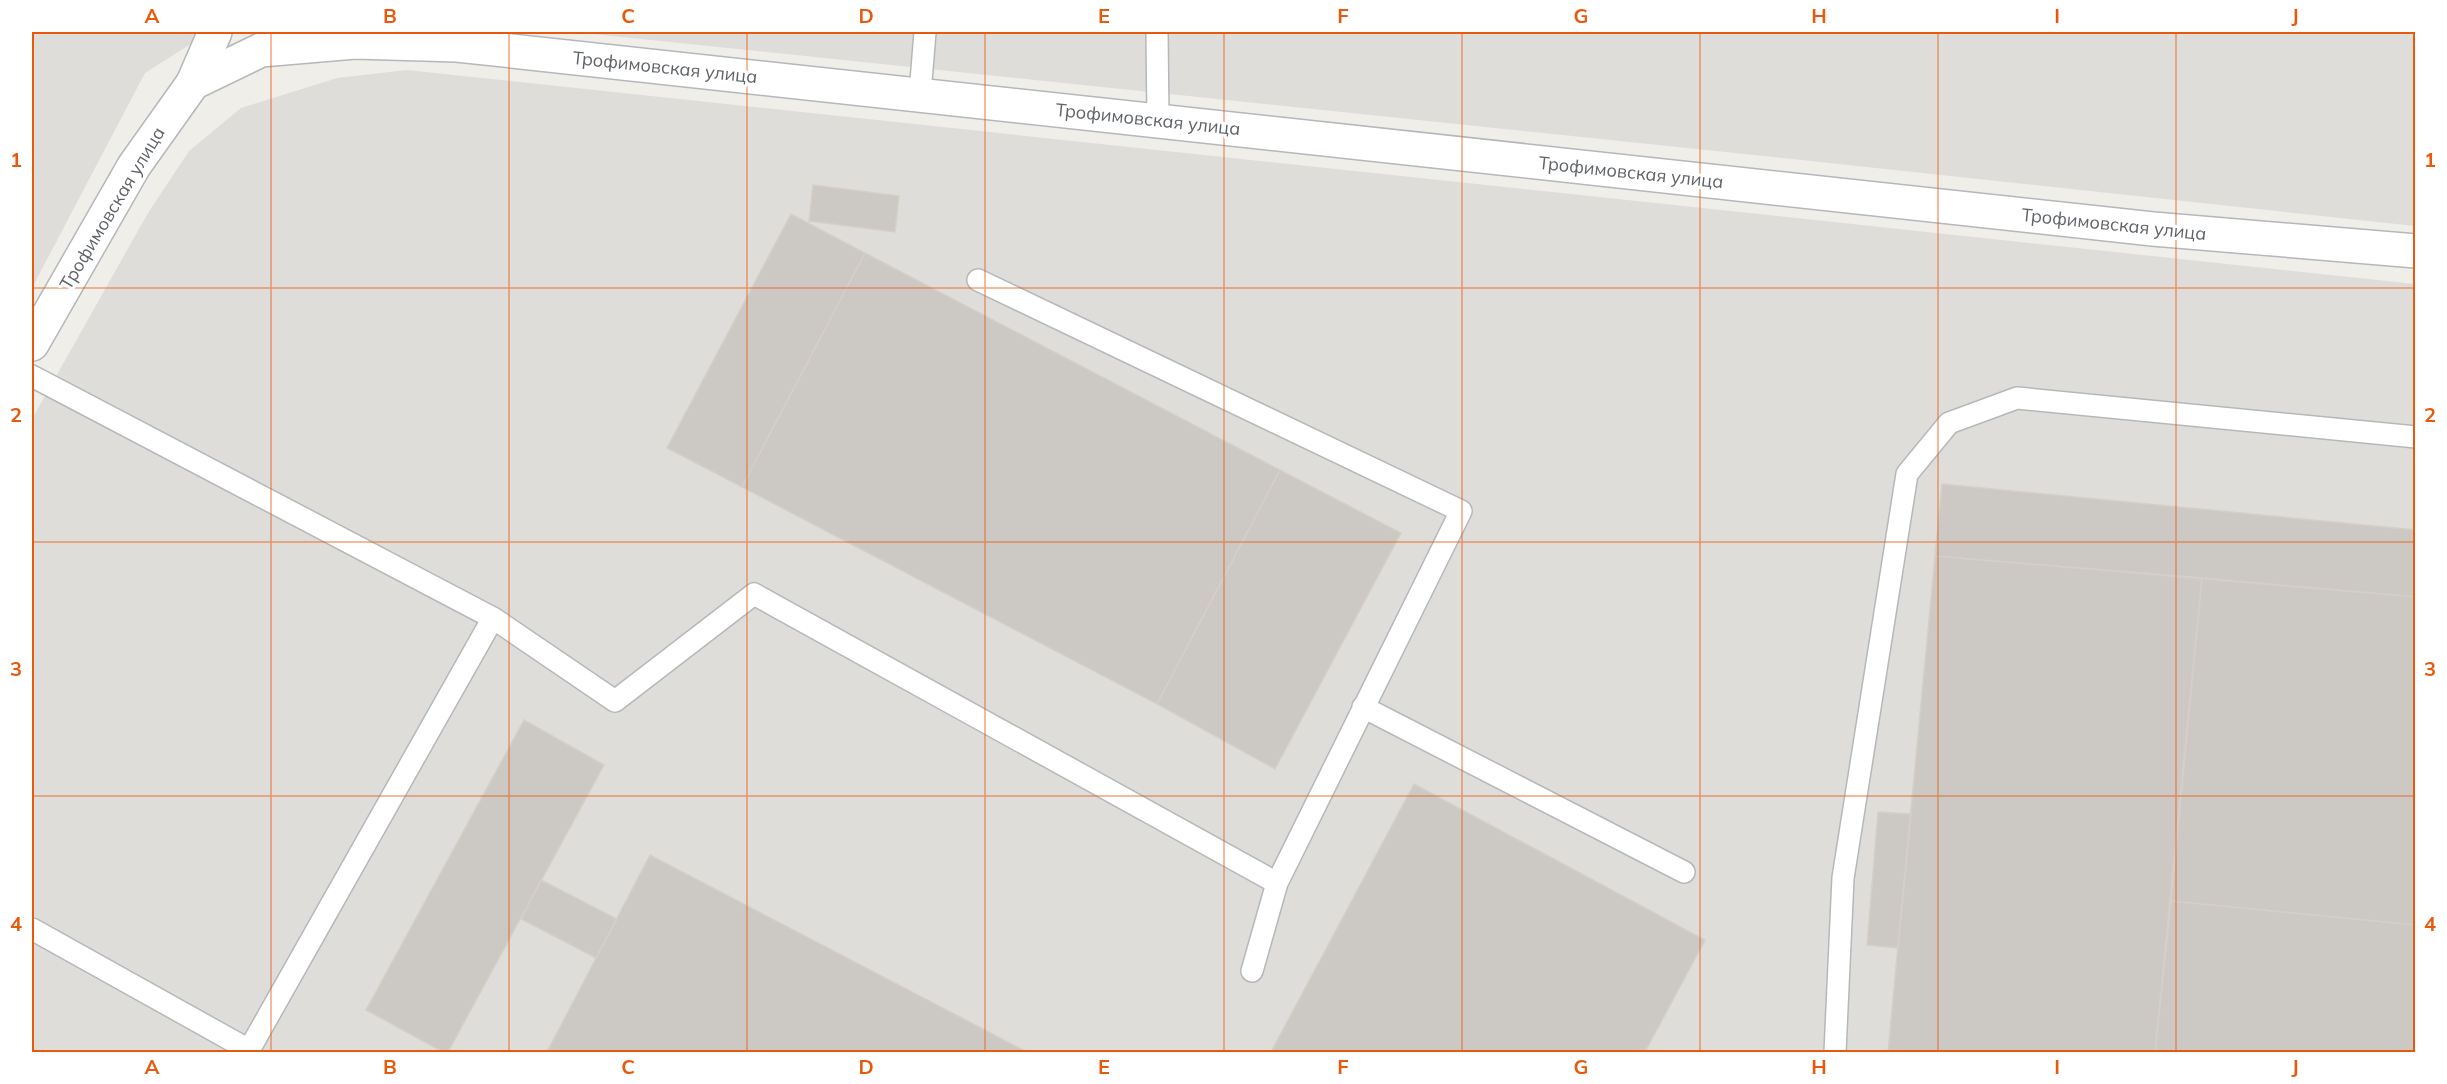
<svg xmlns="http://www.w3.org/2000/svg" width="2447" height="1084" viewBox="0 0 2447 1084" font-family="Mulish,sans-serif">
	<rect width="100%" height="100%" fill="#f0eee8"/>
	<path fill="#dfddda" d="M32,32H210L145,73L32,288Z
		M574,32H2415V226L1773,157Z
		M407,70L2415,284V1052H32V419L148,213L189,151L241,108L337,78Z"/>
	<path fill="#ccc9c4" stroke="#d5cfc7" stroke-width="1.5" d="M813,185L899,196L895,232L809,221Z
		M791,214L865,253L742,487L667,448Z
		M865,253L1280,470L1157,704L742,487Z
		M1280,470L1401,533L1275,769L1157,704Z
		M1942,484L2416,530V597L1935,556Z
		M1935,556L2202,578L2155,1052H1888Z
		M2202,578L2416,597V925L2171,901Z
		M524,720L604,765L448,1052H443L366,1010Z
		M1414,784L1705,940L1645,1052H1271Z
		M1878,812L1911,814L1898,948L1867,945Z
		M650,855L1027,1052H547Z
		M541,880L617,919L596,958L521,919Z
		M2171,901L2416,925V1052H2155Z"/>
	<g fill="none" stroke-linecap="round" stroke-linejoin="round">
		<g stroke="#b5b8bb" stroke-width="24">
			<path id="lane" d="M1157,32L1158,120
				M920,94L925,32
				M32,376L493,618L615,701L754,594L1277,883L1461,511L978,280
				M1363,707L1684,872
				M32,929L249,1050L493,618
				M1252,971L1277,883
				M1835,1052L1843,878L1907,474L1949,423L2017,398L2416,437"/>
		</g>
		<g stroke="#b5b8bb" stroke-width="36">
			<path id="street" d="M193,83L215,32"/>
		</g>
		<g stroke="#b4b7bb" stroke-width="36">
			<path id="secondary" d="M32,344L134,166L193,83L261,50L355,42L457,45L2153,229L2416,251"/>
		</g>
		<use href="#lane" stroke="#fff" stroke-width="21"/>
		<use href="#street" stroke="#fff" stroke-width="33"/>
		<use href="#secondary" stroke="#fff" stroke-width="33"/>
	</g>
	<path fill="none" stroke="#e8590c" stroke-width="1.5" stroke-opacity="0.55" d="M271,32V1052M509,32V1052M747,32V1052M985,32V1052M1224,32V1052M1462,32V1052M1700,32V1052M1938,32V1052M2176,32V1052M32,288H2416M32,542H2416M32,796H2416"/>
	<g text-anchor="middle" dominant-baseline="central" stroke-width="6" stroke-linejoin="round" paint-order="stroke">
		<g font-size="18" fill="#5f6367" stroke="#fff">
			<text transform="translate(665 67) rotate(6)">Трофимовская улица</text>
			<text transform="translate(1148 119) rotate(6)">Трофимовская улица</text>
			<text transform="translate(1631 172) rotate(6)">Трофимовская улица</text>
			<text transform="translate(112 208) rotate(-59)">Трофимовская улица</text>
			<text transform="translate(2114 224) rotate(6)">Трофимовская улица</text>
		</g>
	</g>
	<rect width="2447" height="1084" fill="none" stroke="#ffffff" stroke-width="66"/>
	<rect x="33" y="33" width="2381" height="1018" fill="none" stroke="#e8590c" stroke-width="2"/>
	<g font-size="20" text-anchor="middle" font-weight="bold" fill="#e8590c">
		<text x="152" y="23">A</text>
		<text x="390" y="23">B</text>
		<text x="628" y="23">C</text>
		<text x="866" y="23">D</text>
		<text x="1104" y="23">E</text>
		<text x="1343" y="23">F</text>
		<text x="1581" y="23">G</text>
		<text x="1819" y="23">H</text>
		<text x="2057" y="23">I</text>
		<text x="2295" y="23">J</text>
		<text x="16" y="167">1</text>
		<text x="2430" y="167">1</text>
		<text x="16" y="422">2</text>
		<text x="2430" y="422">2</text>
		<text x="16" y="676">3</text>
		<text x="2430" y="676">3</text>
		<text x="16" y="931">4</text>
		<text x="2430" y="931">4</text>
		<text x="152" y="1074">A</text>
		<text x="390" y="1074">B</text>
		<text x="628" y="1074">C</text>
		<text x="866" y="1074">D</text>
		<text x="1104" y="1074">E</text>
		<text x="1343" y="1074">F</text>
		<text x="1581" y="1074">G</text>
		<text x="1819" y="1074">H</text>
		<text x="2057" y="1074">I</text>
		<text x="2295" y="1074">J</text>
	</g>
</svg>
